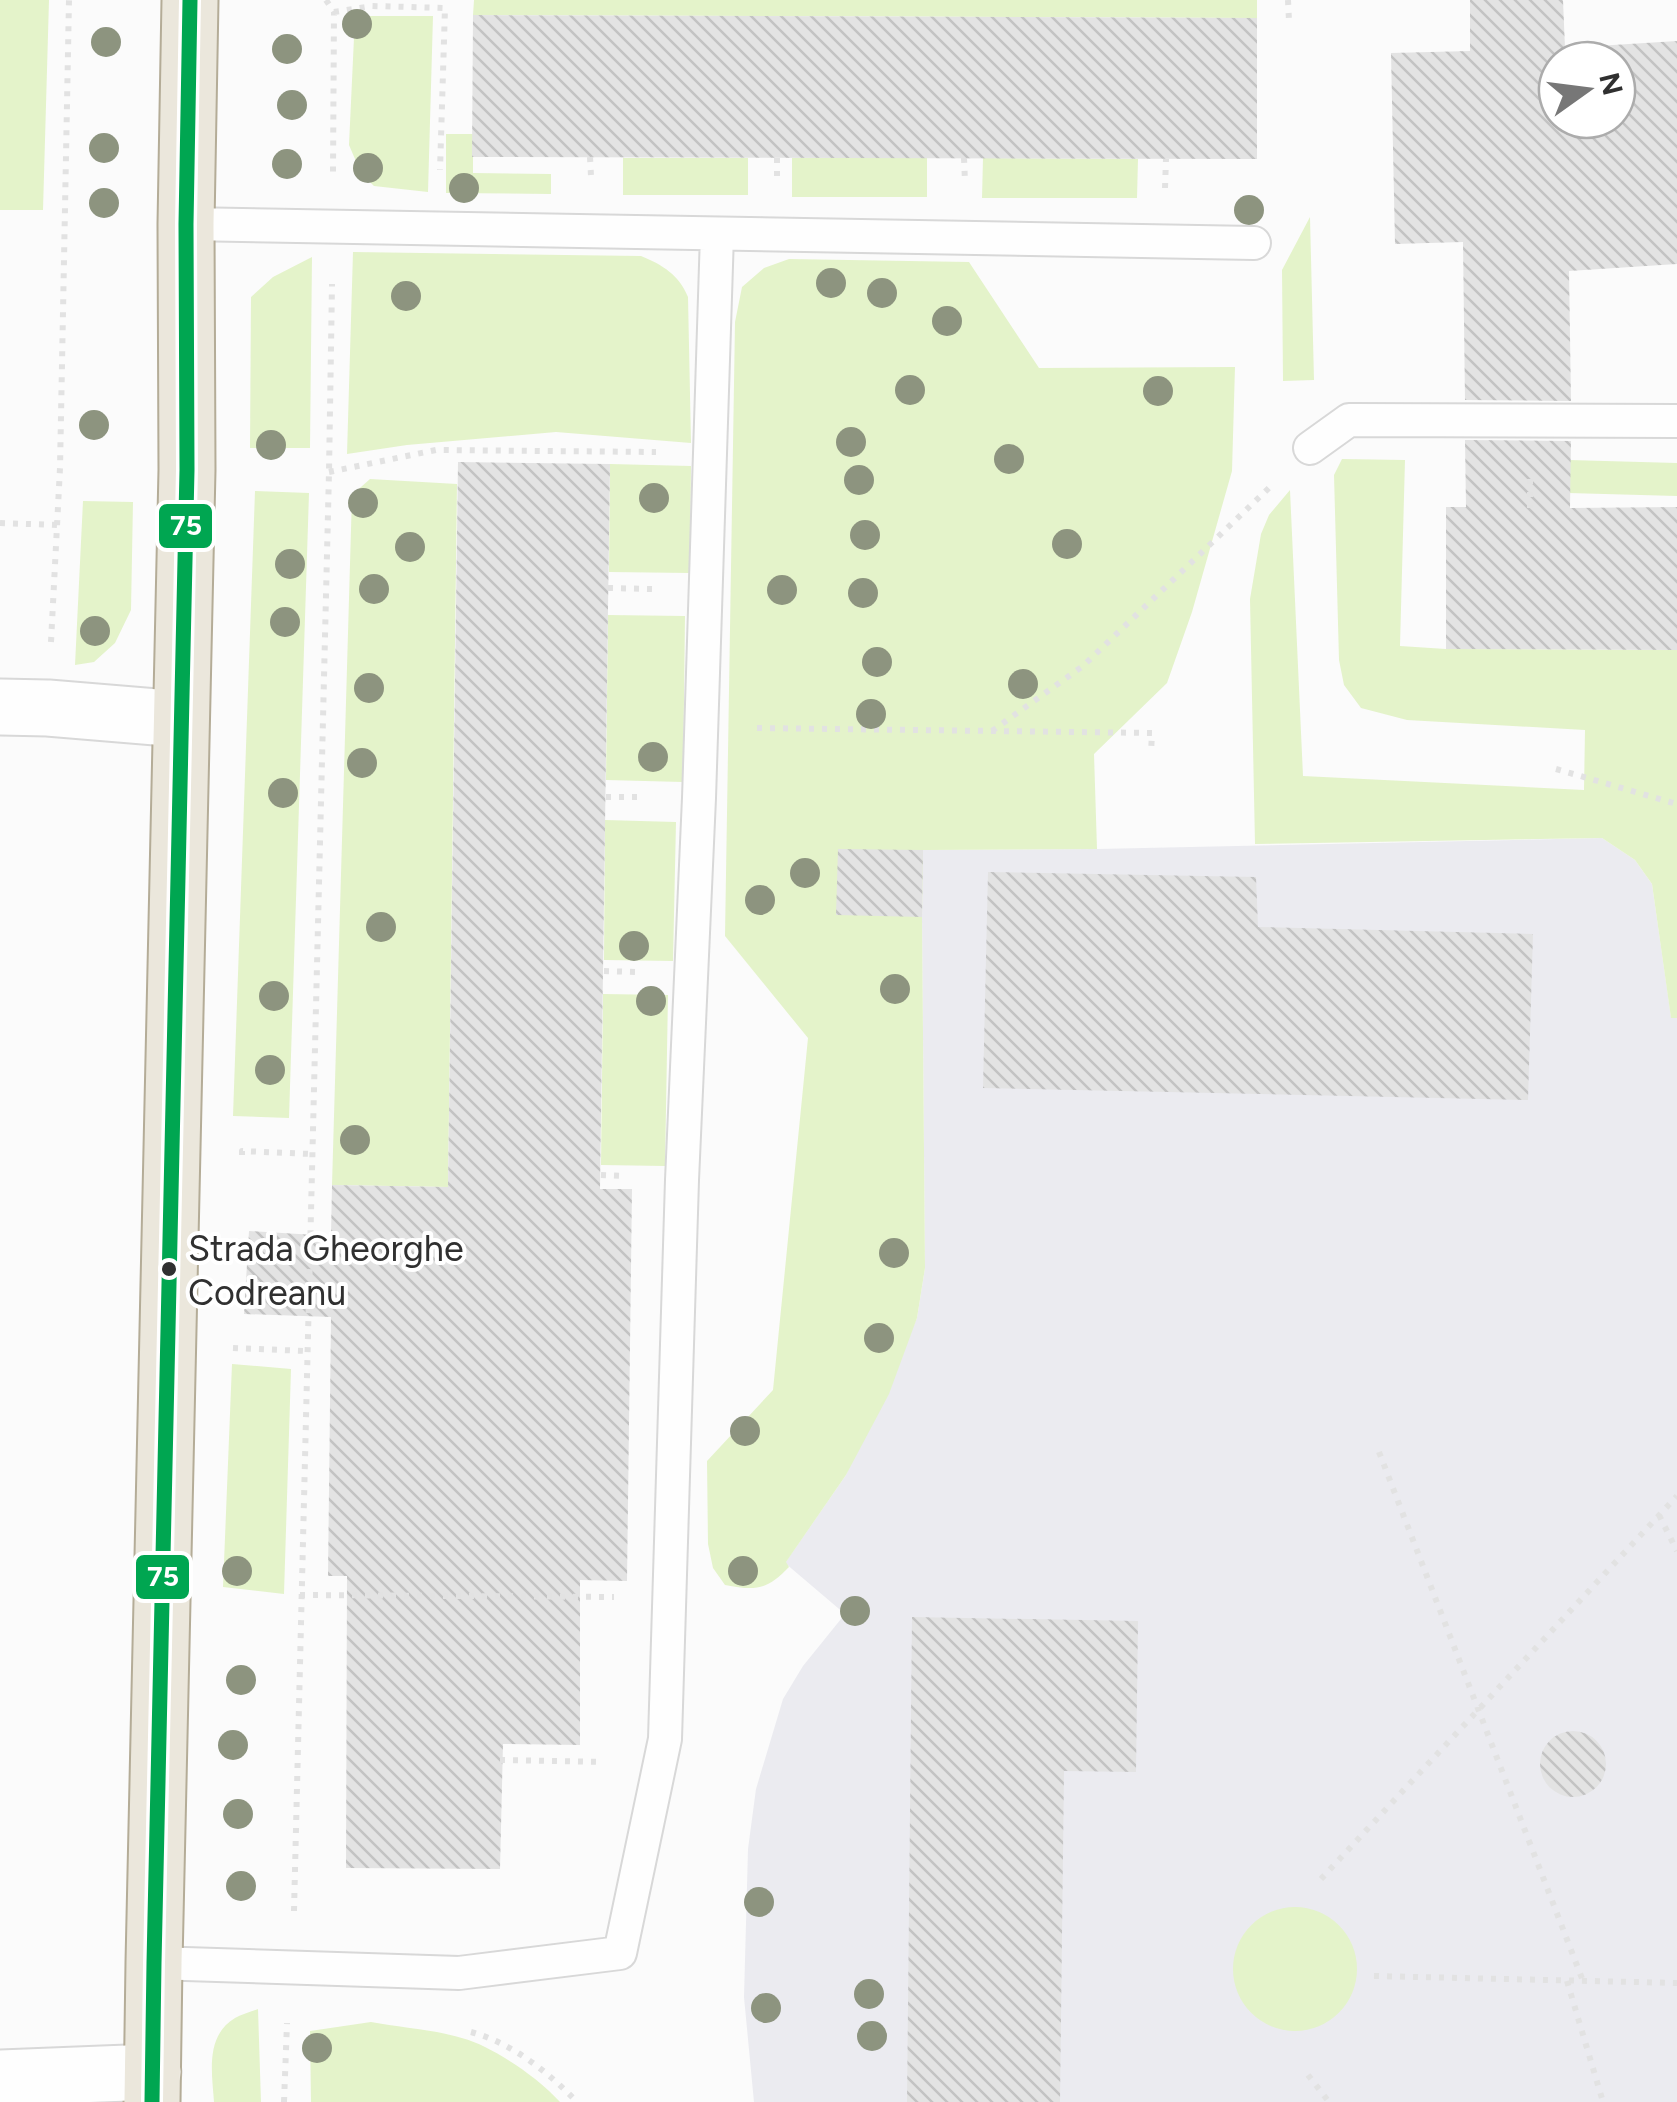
<svg xmlns="http://www.w3.org/2000/svg" width="1677" height="2102" viewBox="0 0 1677 2102" font-family="Figtree,sans-serif">
	<defs>
		<pattern id="building-back-hatch" width="6" height="6" patternUnits="userSpaceOnUse" patternTransform="scale(2.5)"><rect width="6" height="6" fill="#e3e3e3"/><path d="M-1 5l2 2M0 0l6 6M5-1l2 2" fill="none" stroke="#c3c3c3"/></pattern>
	</defs>
	<rect width="100%" height="100%" fill="#fbfbfb"/>
	<path fill="#ebebf0" d="M1602,838L1635,860L1652,884L1671,1017L1677,1018V2102H754L744,1997L748,1849L756,1789L783,1699L803,1666L845,1614L785,1563L846,1475L917,1318L925,1268L922,917L923,850L1097,849Z"/>
	<path fill="#e4f3ca" d="M0,0H49L43,210H0Z
		M474,0H1257V18L473,15Z
		M355,16H433L428,192L374,186L361,173L349,145Z
		M446,134H473V173L551,174V194L446,193Z
		M623,158H748V195H623Z
		M792,158H927V197H792Z
		M983,158L1138,159L1137,198H982Z
		M1310,217L1314,380L1283,381L1282,270Z
		M353,252L641,256C663,265 679,275 688,297L691,443L556,432L407,445L347,454Z
		M312,257L310,448H250L251,297L273,277Z
		M789,259L969,262L1039,368L1235,367L1232,471L1192,612L1167,683L1094,754L1097,849L923,850L922,917L925,1268L917,1318L889,1394L846,1475L786,1562L789,1567C767,1590 756,1591 725,1585L713,1568L708,1544L707,1461L773,1390L808,1038L725,936L735,322L742,287L764,268Z
		M1342,459L1405,460L1400,646L1446,649L1677,650V1018H1671L1652,884L1635,860L1602,838L1255,844L1250,599L1261,534L1269,515L1290,490L1303,776L1584,790L1585,730L1407,720L1361,708L1344,685L1339,660L1334,475Z
		M1569,460L1677,463V496L1568,493Z
		M610,464L691,466L690,573L609,572Z
		M370,479L457,484L448,1187L332,1185L352,495Z
		M255,491L309,493L289,1118L233,1116Z
		M83,501L133,502L131,610L115,643L94,662L75,665Z
		M608,615L685,616L683,782L606,780Z
		M605,820L676,822L673,961L604,960Z
		M603,994L668,995L665,1166L601,1165Z
		M232,1364L291,1369L284,1594L223,1587Z
		M1233 1969a62 62 0 1 1 124 0a62 62 0 1 1-124 0Z
		M258,2009L261,2102H214C212,2073 205,2036 235,2018C242,2014 251,2012 258,2009Z
		M371,2022C407,2029 452,2030 485,2047C511,2060 540,2080 560,2102H311L310,2031Z"/>
	<path fill="url(#building-back-hatch)" fill-rule="evenodd" d="M1470,0H1563L1565,48L1677,41V264L1569,271L1571,401L1465,400L1463,242L1395,244L1391,53L1470,51ZM1557,60H1617V120H1557Z
		M473,15L1257,18V159L472,157Z
		M1465,440L1571,441L1570,508L1677,507V650L1446,649V507H1466Z
		M458,462L610,464L600,1189H632L627,1581L580,1580V1745L503,1744L500,1869L346,1868L347,1576H328L331,1317L244,1314L249,1231L331,1236L332,1185L448,1187Z
		M838,849L923,850L922,917L836,915Z
		M988,872L1256,877L1258,927L1533,934L1528,1100L983,1088Z
		M912,1617L1138,1621L1136,1772L1064,1771L1060,2102H907Z
		M1540 1764a33 33 0 1 1 66 0a33 33 0 1 1-66 0Z"/>
	<g fill="none" stroke-linecap="round" stroke-linejoin="round">
		<g stroke="#d8d8d8" stroke-width="36">
			<path id="lane" d="M186,224L1254,243
				M1310,448L1349,420L1677,421
				M154,1963L459,1973L620,1953L665,1739L682,1180L699,798L717,234"/>
		</g>
		<g stroke="#d8d8d8" stroke-width="59">
			<path id="street" d="M0,707L48,708L180,719
				M0,2078L153,2072"/>
		</g>
		<g stroke="#b4ac97" stroke-width="59">
			<path id="primary" d="M152,2102L154,1963L187,470L186,224L190,0"/>
		</g>
		<path stroke="#e2e2e2" stroke-width="6" stroke-dasharray="5 8" stroke-linecap="butt" d="M326,0L334,12L333,172
			M1288,0L1289,21
			M334,12L372,6L445,8L440,170
			M590,157L591,176
			M777,158V177
			M964,158L965,182
			M1165,188L1166,159
			M329,472L436,450L656,452
			M1530,479V508
			M0,523L57,525
			M608,588L652,589
			M51,642L60,468L69,0
			M757,728L1152,733L1151,753
			M992,731L1083,666L1271,486
			M1556,769L1677,804
			M606,797H645
			M604,971L637,972
			M242,1155V1151L311,1154
			M601,1175L624,1176
			M233,1348L306,1351
			M1379,1452L1583,1981
			M1659,1515L1677,1551
			M300,1595L614,1597
			M500,1760L604,1762
			M1321,1879L1677,1496
			M294,1911L329,472L332,284
			M1374,1976L1677,1983
			M1567,1981L1603,2102
			M471,2032C512,2043 548,2072 577,2102
			M1308,2075L1329,2102
			M284,2102L287,2023"/>
		<use href="#lane" stroke="#fefefe" stroke-width="32"/>
		<use href="#street" stroke="#fefefe" stroke-width="55"/>
		<use href="#primary" stroke="#ebe7dc" stroke-width="55"/>
		<g stroke="#fff" stroke-width="22">
			<path id="bus-1" d="M152,2102L154,1963L187,470L186,224L190,0"/>
		</g>
		<use href="#bus-1" stroke="#00a651" stroke-width="15"/>
	</g>
	<g fill="#8d947f">
		<circle cx="357" cy="24" r="15"/>
		<circle cx="106" cy="42" r="15"/>
		<circle cx="287" cy="49" r="15"/>
		<circle cx="292" cy="105" r="15"/>
		<circle cx="104" cy="148" r="15"/>
		<circle cx="287" cy="164" r="15"/>
		<circle cx="368" cy="168" r="15"/>
		<circle cx="464" cy="188" r="15"/>
		<circle cx="104" cy="203" r="15"/>
		<circle cx="1249" cy="210" r="15"/>
		<circle cx="831" cy="283" r="15"/>
		<circle cx="882" cy="293" r="15"/>
		<circle cx="406" cy="296" r="15"/>
		<circle cx="947" cy="321" r="15"/>
		<circle cx="910" cy="390" r="15"/>
		<circle cx="1158" cy="391" r="15"/>
		<circle cx="94" cy="425" r="15"/>
		<circle cx="851" cy="442" r="15"/>
		<circle cx="271" cy="445" r="15"/>
		<circle cx="1009" cy="459" r="15"/>
		<circle cx="859" cy="480" r="15"/>
		<circle cx="654" cy="498" r="15"/>
		<circle cx="363" cy="503" r="15"/>
		<circle cx="865" cy="535" r="15"/>
		<circle cx="1067" cy="544" r="15"/>
		<circle cx="410" cy="547" r="15"/>
		<circle cx="290" cy="564" r="15"/>
		<circle cx="374" cy="589" r="15"/>
		<circle cx="782" cy="590" r="15"/>
		<circle cx="863" cy="593" r="15"/>
		<circle cx="285" cy="622" r="15"/>
		<circle cx="95" cy="631" r="15"/>
		<circle cx="877" cy="662" r="15"/>
		<circle cx="1023" cy="684" r="15"/>
		<circle cx="369" cy="688" r="15"/>
		<circle cx="871" cy="714" r="15"/>
		<circle cx="653" cy="757" r="15"/>
		<circle cx="362" cy="763" r="15"/>
		<circle cx="283" cy="793" r="15"/>
		<circle cx="805" cy="873" r="15"/>
		<circle cx="760" cy="900" r="15"/>
		<circle cx="381" cy="927" r="15"/>
		<circle cx="634" cy="946" r="15"/>
		<circle cx="895" cy="989" r="15"/>
		<circle cx="274" cy="996" r="15"/>
		<circle cx="651" cy="1001" r="15"/>
		<circle cx="270" cy="1070" r="15"/>
		<circle cx="355" cy="1140" r="15"/>
		<circle cx="894" cy="1253" r="15"/>
		<circle cx="879" cy="1338" r="15"/>
		<circle cx="745" cy="1431" r="15"/>
		<circle cx="237" cy="1571" r="15"/>
		<circle cx="743" cy="1571" r="15"/>
		<circle cx="855" cy="1611" r="15"/>
		<circle cx="241" cy="1680" r="15"/>
		<circle cx="233" cy="1745" r="15"/>
		<circle cx="238" cy="1814" r="15"/>
		<circle cx="241" cy="1886" r="15"/>
		<circle cx="759" cy="1902" r="15"/>
		<circle cx="869" cy="1994" r="15"/>
		<circle cx="766" cy="2008" r="15"/>
		<circle cx="872" cy="2036" r="15"/>
		<circle cx="317" cy="2048" r="15"/>
	</g>
	<circle fill="#303030" stroke="#fff" stroke-width="4" cx="169" cy="1269" r="9"/>
	<g text-anchor="middle" dominant-baseline="central" stroke-width="8" stroke-linejoin="round" paint-order="stroke">
		<g font-size="36" fill="#303030" stroke="#fff" text-anchor="start">
			<text x="188" y="1248">Strada Gheorghe<tspan x="188" dy="44">Codreanu</tspan></text>
		</g>
	</g>
	<g stroke="#fff" stroke-width="4">
		<rect x="157" y="502" width="57" height="48" rx="10" fill="#00a651"/>
		<rect x="134" y="1553" width="57" height="48" rx="10" fill="#00a651"/>
	</g>
	<g font-size="28" text-anchor="middle" font-weight="bold" fill="#fff">
		<text x="186" y="535">75</text>
		<text x="163" y="1586">75</text>
	</g>
	<g transform="translate(1587 90) rotate(76)"><circle r="48" fill="#ffffff" stroke="#acacac" stroke-width="2.5"/>
	<path d="M0-8L18 38L0 25L-18 38Z" fill="#777777"/>
	<text y="-15" font-size="28" font-weight="bold" text-anchor="middle" fill="#303030">N</text>
	</g>
</svg>
